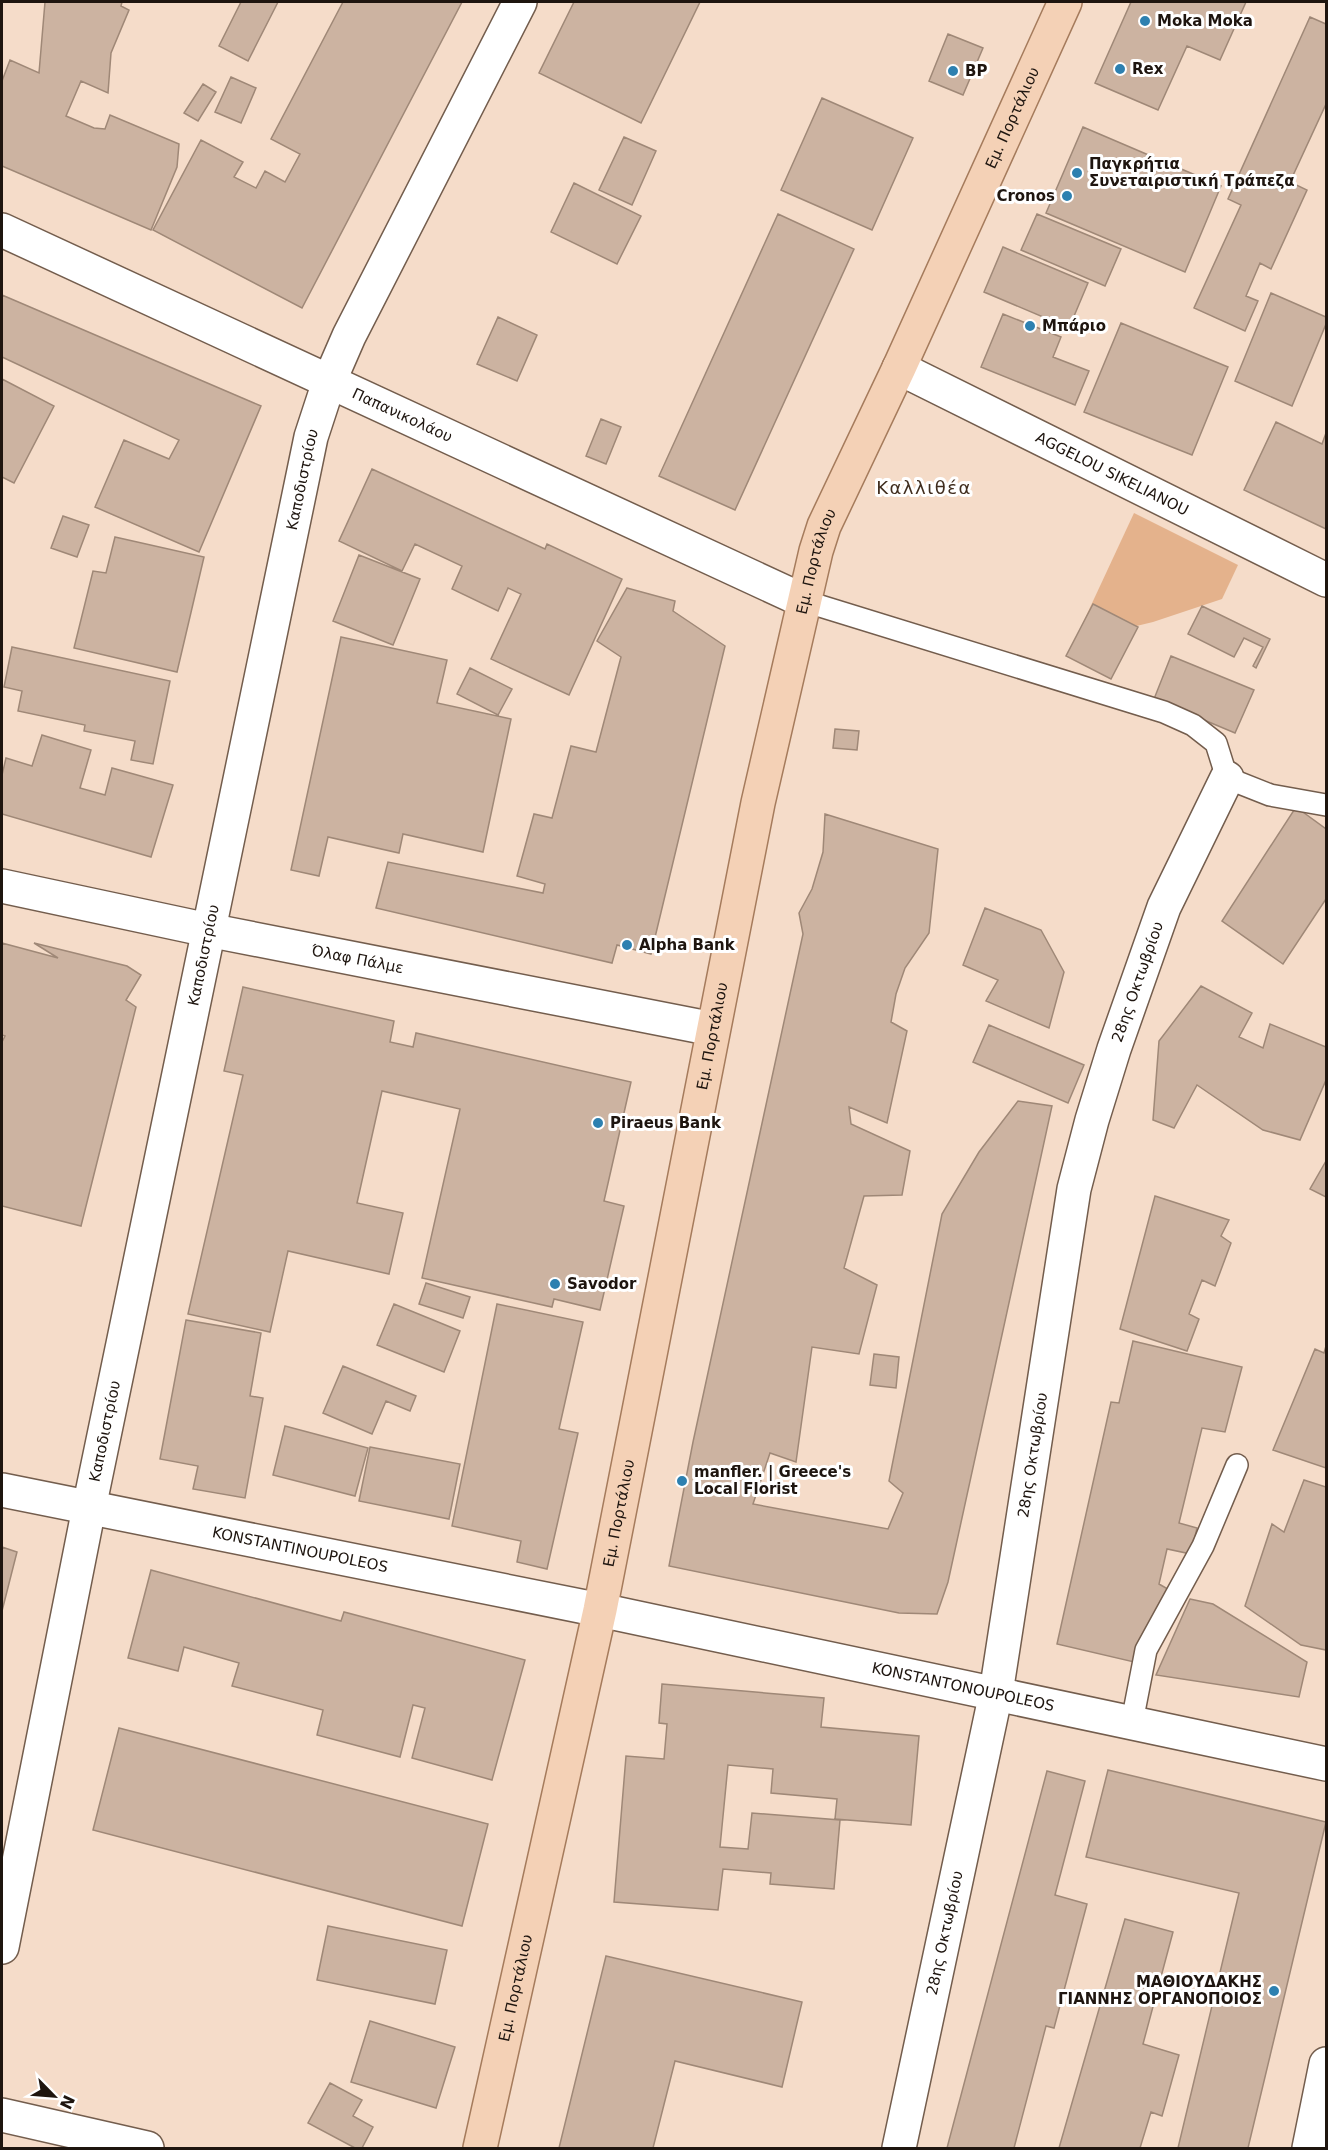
<svg xmlns="http://www.w3.org/2000/svg" width="1328" height="2150" viewBox="0 0 1328 2150" font-family="'DejaVu Sans',sans-serif">
	<rect width="100%" height="100%" fill="#f5dcc9"/>
	<path fill="#e4b28c" d="M1134,513L1238,565L1222,599L1153,622L1095,636L1080,629Z"/>
	<path fill="#ccb3a1" stroke="#9f8877" stroke-width="1.5" d="M45,2H122L121,6L129,10L111,53L108,93L81,81L66,116L94,128L105,129L110,115L179,144L177,167L151,230L2,166V81L10,60L39,73Z
		M241,2H278L248,61L219,46Z
		M343,2H462L302,308L153,230L201,140L243,162L234,177L256,188L265,171L285,182L300,154L271,139Z
		M574,2H700L641,123L539,73Z
		M1131,2H1246L1220,60L1187,46L1158,110L1095,83Z
		M1310,17L1326,24V104L1290,182L1307,190L1271,269L1260,263L1246,296L1258,301L1245,331L1194,308L1241,205L1228,199Z
		M948,34L983,48L963,95L929,81Z
		M231,77L256,88L241,123L215,112Z
		M203,84L216,92L198,121L184,113Z
		M822,98L913,138L872,230L781,190Z
		M1083,127L1221,186L1185,272L1046,213Z
		M624,137L656,151L632,205L599,190Z
		M574,183L641,216L617,264L551,232Z
		M778,214L854,249L735,510L659,476Z
		M1037,214L1121,249L1105,286L1021,250Z
		M1003,247L1088,283L1069,328L984,292Z
		M1271,293L1326,317V324L1292,406L1235,381Z
		M2,295L261,406L199,552L95,507L124,440L169,459L179,440L2,357Z
		M1003,314L1061,337L1053,357L1089,371L1075,405L981,367Z
		M498,317L537,335L517,381L477,364Z
		M1121,323L1228,367L1192,455L1084,412Z
		M2,379L54,406L14,483L2,477Z
		M601,419L621,427L606,464L586,456Z
		M1276,422L1322,444L1326,433V529L1244,490Z
		M372,469L545,549L547,544L622,579L569,695L491,659L521,594L508,588L498,611L452,589L462,566L415,544L402,571L339,541Z
		M63,516L89,525L77,557L51,548Z
		M115,537L204,557L177,672L74,648L93,571L106,573Z
		M359,555L420,579L393,645L333,621Z
		M627,588L675,601L673,611L725,646L651,954L617,945L612,963L376,908L388,862L543,893L545,884L517,876L534,814L552,818L571,746L596,752L621,657L597,641Z
		M1093,604L1138,627L1111,679L1066,656Z
		M1202,606L1270,639L1256,668L1253,666L1263,647L1244,638L1234,657L1188,634Z
		M341,637L447,660L437,703L511,719L483,852L403,834L399,853L328,837L319,876L291,870Z
		M12,647L170,681L153,764L131,760L135,741L84,731L85,725L18,711L22,691L4,687Z
		M1171,656L1254,690L1235,733L1154,699Z
		M470,668L512,689L498,715L457,694Z
		M835,729L859,731L857,750L833,748Z
		M42,735L91,750L80,788L105,795L112,768L173,785L151,857L2,814V775L6,758L32,766Z
		M1296,807L1326,829V899L1283,964L1222,921Z
		M825,814L938,849L929,933L905,968L896,994L891,1022L907,1031L887,1123L849,1107L851,1124L910,1151L902,1195L864,1196L844,1268L877,1285L859,1354L812,1347L796,1462L770,1453L753,1504L888,1529L903,1493L889,1481L942,1214L979,1152L1018,1101L1052,1106L948,1582L937,1614L899,1613L669,1566L693,1442L803,934L799,913L812,889L823,852Z
		M985,908L1041,930L1064,972L1049,1028L986,1001L998,980L963,965Z
		M2,943L58,958L34,943L127,966L141,975L126,1000L136,1007L81,1226L2,1206V1042L5,1036L2,1035Z
		M1201,986L1252,1013L1239,1037L1263,1048L1270,1024L1326,1047V1080L1300,1140L1263,1130L1197,1085L1174,1128L1153,1120L1159,1041Z
		M243,987L394,1021L390,1042L413,1047L416,1033L631,1082L604,1201L624,1206L600,1310L554,1299L552,1307L422,1278L460,1109L382,1091L357,1203L403,1213L389,1274L288,1251L270,1332L188,1314L243,1075L224,1071Z
		M989,1025L1084,1065L1068,1103L973,1062Z
		M1326,1161V1197L1310,1189Z
		M1155,1196L1229,1220L1221,1236L1231,1243L1215,1286L1202,1280L1189,1314L1199,1319L1187,1351L1120,1329Z
		M426,1283L470,1297L463,1318L419,1304Z
		M394,1304L460,1331L444,1372L377,1345Z
		M497,1304L583,1322L559,1429L578,1433L547,1569L517,1562L521,1541L452,1526Z
		M186,1320L261,1333L250,1396L263,1398L245,1498L193,1489L198,1466L160,1459Z
		M1133,1341L1242,1367L1225,1432L1202,1428L1179,1523L1197,1528L1191,1554L1167,1549L1159,1584L1173,1592L1134,1662L1057,1644L1111,1402L1119,1403Z
		M1326,1346V1468L1273,1450L1315,1349L1324,1353Z
		M874,1354L899,1357L896,1388L870,1385Z
		M343,1366L416,1396L410,1411L386,1401L372,1434L323,1413Z
		M285,1426L368,1448L355,1496L273,1475Z
		M370,1447L460,1464L449,1519L359,1501Z
		M1304,1480L1326,1487V1650L1301,1645L1245,1606L1272,1524L1284,1532Z
		M2,1547L17,1552L2,1611Z
		M151,1570L341,1621L344,1612L525,1660L492,1780L412,1758L425,1708L413,1705L400,1757L317,1735L323,1710L232,1686L239,1663L184,1647L178,1671L128,1658Z
		M1190,1599L1213,1604L1307,1662L1299,1697L1156,1675Z
		M662,1684L824,1698L821,1727L919,1736L911,1825L835,1819L837,1799L771,1793L773,1769L728,1765L720,1847L748,1849L752,1813L840,1820L834,1889L770,1884L771,1873L723,1869L718,1910L614,1902L626,1756L664,1759L667,1724L659,1723Z
		M119,1728L488,1824L462,1926L93,1830Z
		M1108,1770L1326,1822L1248,2148H1178L1239,1893L1086,1857Z
		M1047,1771L1085,1781L1055,1895L1087,1904L1054,2028L1046,2026L1014,2148H947Z
		M1125,1919L1173,1932L1143,2044L1179,2055L1162,2116L1151,2112L1140,2148H1059Z
		M328,1926L447,1950L435,2004L317,1980Z
		M606,1956L802,2002L782,2087L675,2061L653,2148H559Z
		M370,2021L455,2047L436,2108L351,2082Z
		M330,2083L362,2100L353,2116L373,2127L362,2148H355L308,2123Z"/>
	<g fill="none" stroke-linecap="round" stroke-linejoin="round">
		<g stroke="#735d4d" stroke-width="24">
			<path id="lane" d="M804,601L1164,712L1193,725L1216,743L1227,778L1270,795L1326,805
				M1132,1722L1146,1650L1203,1546L1237,1465"/>
		</g>
		<g stroke="#735d4d" stroke-width="36">
			<g id="street">
				<path id="s1" d="M2,230L804,601"/>
				<path id="s2" d="M899,368L1326,580"/>
				<path id="s3" d="M2,886L208,930L713,1029"/>
				<path id="s4" d="M2,1490L600,1610L1326,1764"/>
				<path id="s5" d="M2,1947L89,1508L311,437L329,382L349,336L520,2"/>
				<path d="M2,2115L147,2148"/>
				<path id="s6" d="M899,2148L996,1693L1074,1189L1092,1120L1114,1049L1164,907L1227,778"/>
				<path d="M1309,2148L1326,2064"/>
			</g>
		</g>
		<g stroke="#a57b5c" stroke-width="36">
			<g id="primary">
				<path id="s7" d="M480,2148L600,1610L758,803L816,551L824,526L899,368L1065,2"/>
			</g>
		</g>
		<use href="#lane" stroke="#fff" stroke-width="21"/>
		<use href="#street" stroke="#fff" stroke-width="33"/>
		<use href="#primary" stroke="#f4d1b6" stroke-width="33"/>
	</g>
	<g fill="#2d80b0" stroke="#fff" stroke-width="2">
		<circle cx="1145" cy="21" r="6"/>
		<circle cx="1120" cy="69" r="6"/>
		<circle cx="953" cy="71" r="6"/>
		<circle cx="1077" cy="173" r="6"/>
		<circle cx="1067" cy="196" r="6"/>
		<circle cx="1030" cy="326" r="6"/>
		<circle cx="627" cy="945" r="6"/>
		<circle cx="598" cy="1123" r="6"/>
		<circle cx="555" cy="1284" r="6"/>
		<circle cx="682" cy="1481" r="6"/>
		<circle cx="1274" cy="1991" r="6"/>
	</g>
	<g text-anchor="middle" dominant-baseline="central" stroke-width="6" stroke-linejoin="round" paint-order="stroke">
		<g font-size="15" font-weight="bold" fill="#1e150f" stroke="#fff" text-anchor="start">
			<text x="1157" y="21">Moka Moka</text>
			<text x="1132" y="69">Rex</text>
			<text x="965" y="71">BP</text>
			<text x="1089" y="164">Παγκρήτια<tspan x="1089" dy="17">Συνεταιριστική Τράπεζα</tspan></text>
			<text x="1055" y="196" text-anchor="end">Cronos</text>
			<text x="1042" y="326">Μπάριο</text>
			<text x="639" y="945">Alpha Bank</text>
			<text x="610" y="1123">Piraeus Bank</text>
			<text x="567" y="1284">Savodor</text>
			<text x="694" y="1472">manfler. | Greece's<tspan x="694" dy="17">Local Florist</tspan></text>
			<text x="1262" y="1982" text-anchor="end">ΜΑΘΙΟΥΔΑΚΗΣ<tspan x="1262" dy="17">ΓΙΑΝΝΗΣ ΟΡΓΑΝΟΠΟΙΟΣ</tspan></text>
		</g>
		<g font-size="15" fill="#1e150f" stroke="#fff">
			<text stroke="none"><textPath href="#s7" startOffset="2108">Εμ. Πορτάλιου</textPath></text>
			<text stroke="none"><textPath href="#s1" startOffset="441">Παπανικολάου</textPath></text>
			<text stroke="none"><textPath href="#s2" startOffset="238">AGGELOU SIKELIANOU</textPath></text>
			<text stroke="none"><textPath href="#s5" startOffset="1498">Καποδιστρίου</textPath></text>
			<text stroke="none"><textPath href="#s7" startOffset="1622">Εμ. Πορτάλιου</textPath></text>
			<text stroke="none"><textPath href="#s5" startOffset="1012">Καποδιστρίου</textPath></text>
			<text stroke="none"><textPath href="#s3" startOffset="363">Όλαφ Πάλμε</textPath></text>
			<text stroke="none"><textPath href="#s6" startOffset="1192">28ης Οκτωβρίου</textPath></text>
			<text stroke="none"><textPath href="#s7" startOffset="1136">Εμ. Πορτάλιου</textPath></text>
			<text stroke="none"><textPath href="#s5" startOffset="526">Καποδιστρίου</textPath></text>
			<text stroke="none"><textPath href="#s6" startOffset="706">28ης Οκτωβρίου</textPath></text>
			<text stroke="none"><textPath href="#s7" startOffset="650">Εμ. Πορτάλιου</textPath></text>
			<text stroke="none"><textPath href="#s4" startOffset="304">KONSTANTINOUPOLEOS</textPath></text>
			<text stroke="none"><textPath href="#s4" startOffset="981">KONSTANTONOUPOLEOS</textPath></text>
			<text stroke="none"><textPath href="#s6" startOffset="220">28ης Οκτωβρίου</textPath></text>
			<text stroke="none"><textPath href="#s7" startOffset="164">Εμ. Πορτάλιου</textPath></text>
		</g>
		<g font-size="18" letter-spacing="1.5" fill="#402d1e" stroke="#fff">
			<text x="924" y="487">Καλλιθέα</text>
		</g>
	</g>
	<rect width="1328" height="2150" fill="none" stroke="#1e150f" stroke-width="6"/>
	<g transform="translate(54 2096) rotate(115)" stroke="#ffffff" stroke-width="4.5" paint-order="stroke">
	<path d="M0-4.5L10 22L0 15L-10 22Z" fill="#1e150f"/>
	<text y="-9" font-size="16" font-weight="bold" text-anchor="middle" fill="#1e150f">N</text>
	</g>
</svg>
